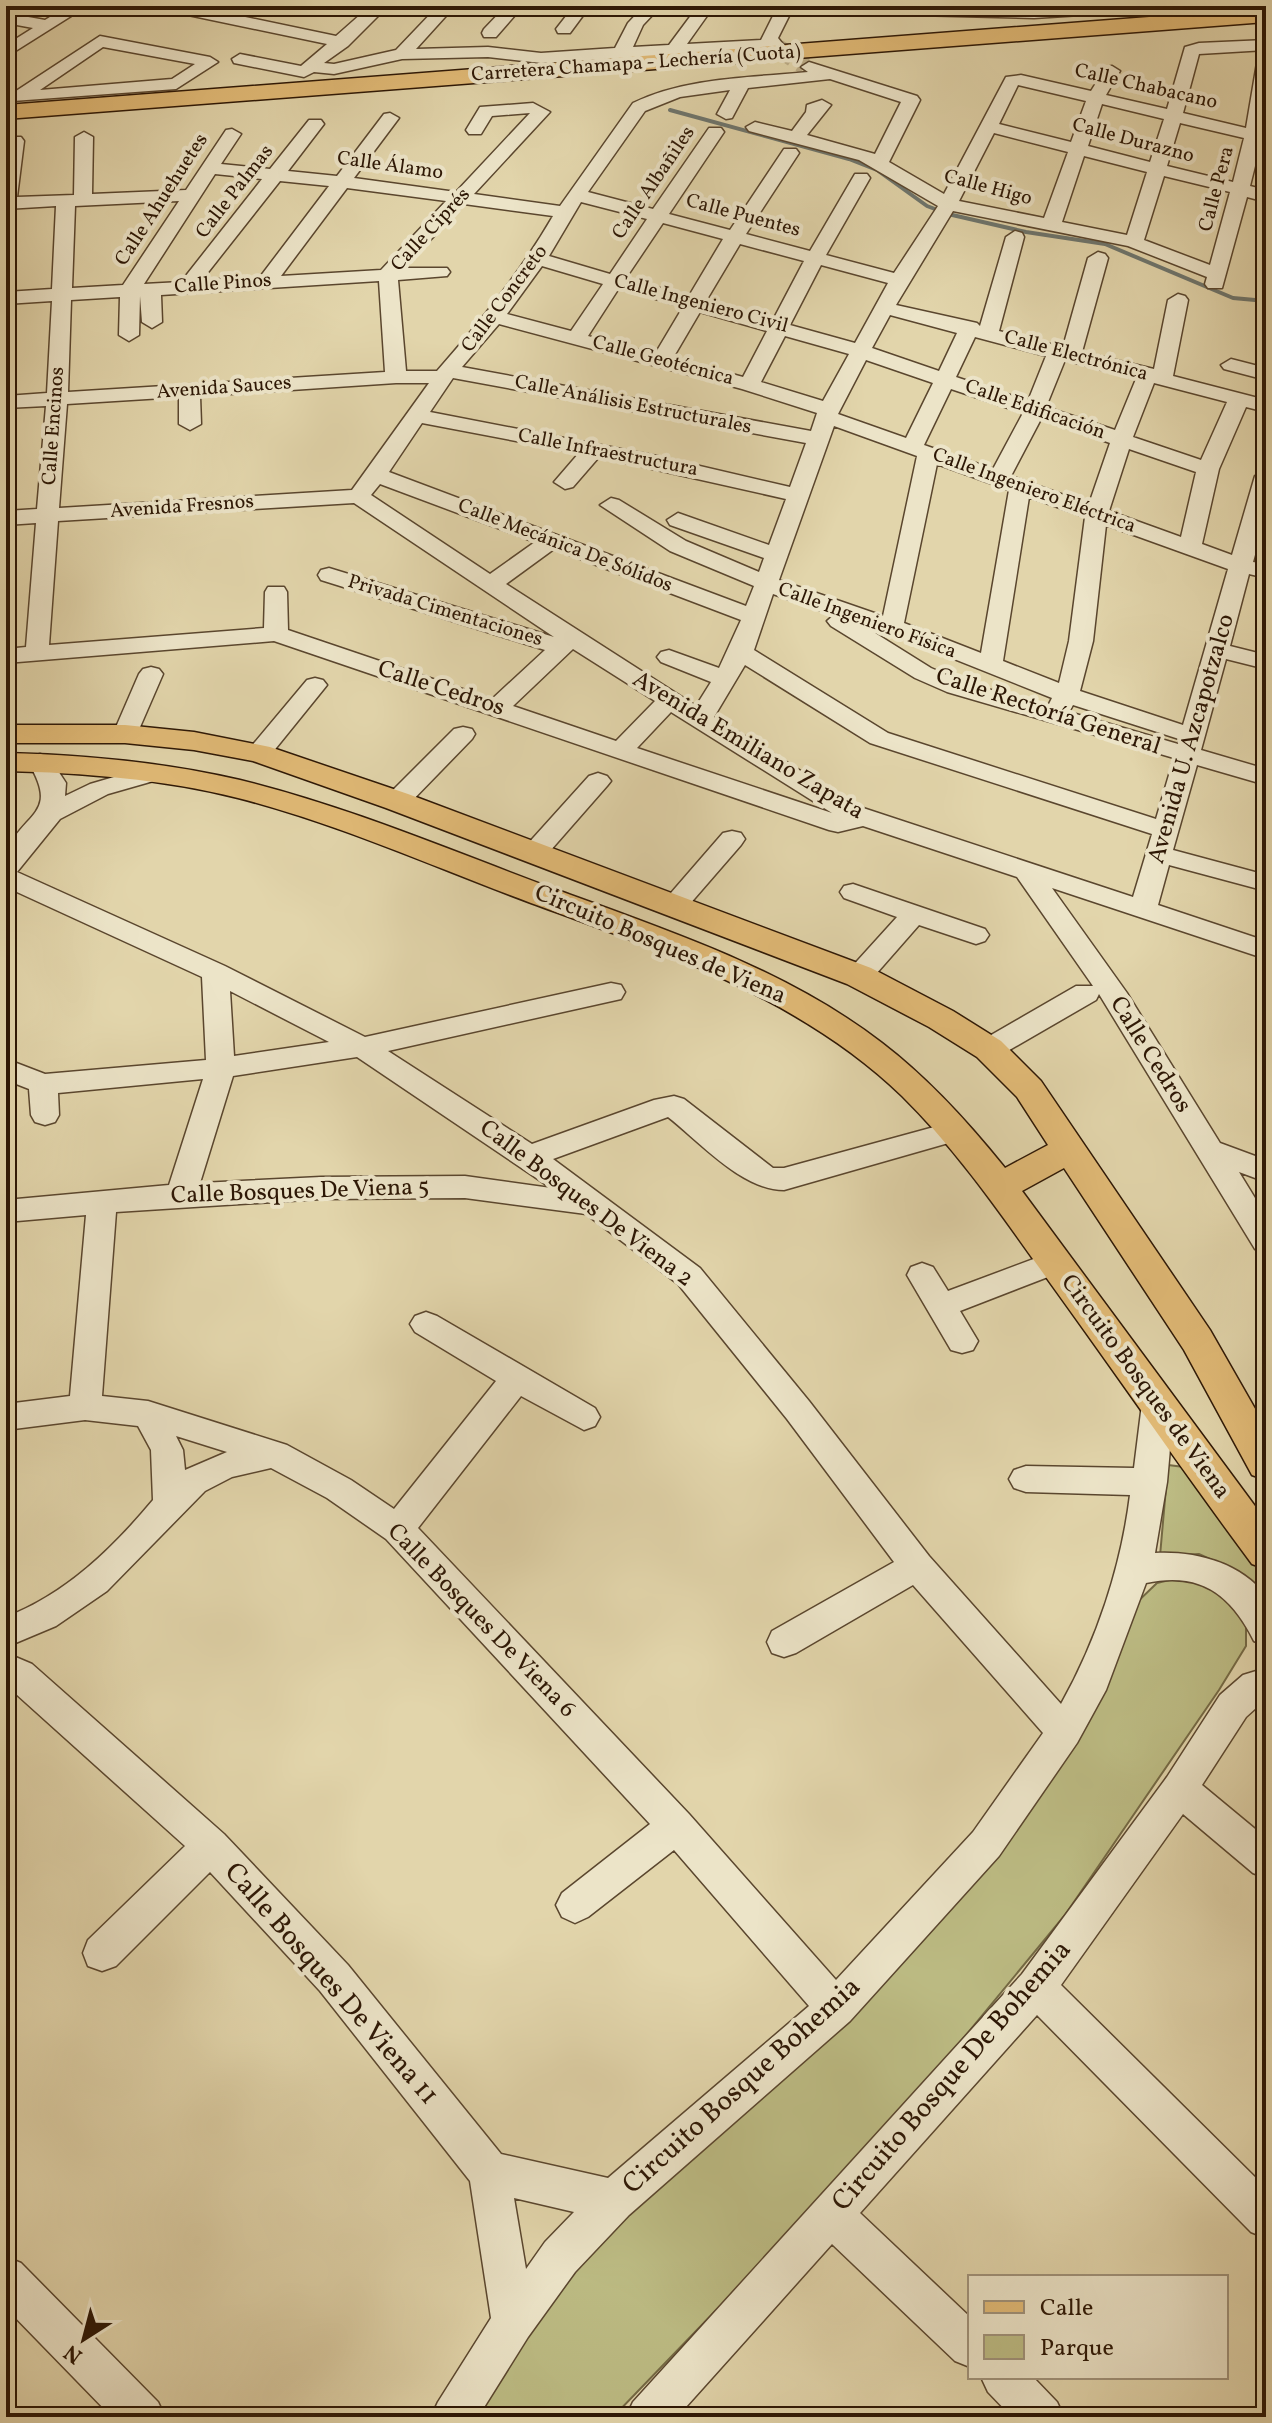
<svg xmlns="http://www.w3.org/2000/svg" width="1272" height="2423" viewBox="0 0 1272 2423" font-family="Vollkorn,serif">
	<rect width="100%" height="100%" fill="#e2d5ab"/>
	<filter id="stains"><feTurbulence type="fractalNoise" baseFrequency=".0025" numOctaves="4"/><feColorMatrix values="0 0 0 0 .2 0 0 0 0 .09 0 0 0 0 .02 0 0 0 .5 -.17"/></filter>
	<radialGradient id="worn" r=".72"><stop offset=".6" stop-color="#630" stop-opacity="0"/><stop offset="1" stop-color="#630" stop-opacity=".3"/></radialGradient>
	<path fill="#bcbb83" stroke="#746944" stroke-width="2" d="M1168,1465L1184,1467L1266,1575V1605L1239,1572L1199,1554L1160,1556Z
		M1178,1578L1224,1589L1246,1620V1646L1219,1690L1065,1915L957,2046L724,2302L613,2417H472L569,2250L975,1880L1132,1607L1157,1583Z"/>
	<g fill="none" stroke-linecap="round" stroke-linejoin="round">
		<path stroke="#6e766e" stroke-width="4" d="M670,110L849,159L877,170L927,206L948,214L1026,232L1105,244L1233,298L1266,301"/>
		<path stroke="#beaf8a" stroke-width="18" stroke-dasharray="18 9" stroke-linecap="butt" d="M778,48L805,66"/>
		<g stroke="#5a462e" stroke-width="3">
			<path id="minor" d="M68,6H87L6,57V45L33,28L6,23V13L45,20Z
				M161,6H193L336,36L370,6H388L348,46L324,63L334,64L396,50L438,6H455L416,49L488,47L541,53L615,48L628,23L644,6H661L643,25L633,47L669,45L698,6H714L687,44L761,40L778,6H794L778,38L786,48L778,53L770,49L541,63L488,57L402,59L334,74L314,72L304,77L234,63L232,59L240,54L301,66L327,44L169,11Z
				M506,6H523L496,37H484L482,33L484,29Z
				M574,6H590L570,33H558L556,29Z
				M818,6H867L871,10C860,18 828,14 818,6Z
				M911,6H1151L1143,11L1034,18L915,15L907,10Z
				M100,36L210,57L218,62L176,89L13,101L10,97L13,93ZM103,47L195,64L172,79L40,90Z
				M1266,40V50L1199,54L1183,113L1246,128L1258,57L1266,52L1263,132L1266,133V143L1261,142L1250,186L1266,190V202L1247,197L1222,288H1208L1205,284L1207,277L1128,246L953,211L896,305L977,323L980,326L1006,237L1015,231L1022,233L1024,237L999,331L1063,347L1088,258L1098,252L1105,254L1108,258L1082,352L1154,369L1168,300L1178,294L1185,296L1188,300L1173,376L1266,400V412L1246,407L1219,469L1202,544L1232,555L1255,476L1266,470V515L1253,562L1266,564V578L1249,574L1230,646L1266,655V669L1226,659L1201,750L1266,769V785L1197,765L1173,850L1266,875V891L1169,865L1158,905L1266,941V959L1052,888L1127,993L1220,1143L1266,1160V1182L1239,1172L1266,1216V1252L1255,1249L1099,994L1096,1000L999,1056L989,1059L979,1056L975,1049L979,1042L1076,986H1093L1017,877L863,826L838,832L829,830L274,641L6,663V649L26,647L36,523L6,525V511L37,509L46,406L6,408V396L47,393L52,301L6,304V292L52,289L56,206L6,209V142L9,137H21L24,141L17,197L74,195L75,137L84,132L93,137L92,194L186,190L226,130L232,129L241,134L221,164L270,169L309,120H321L324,124L288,171L337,176L384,114L390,113L399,118L354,178L456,192L530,113L492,116L481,134H469L466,130L480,107L533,103L550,112L474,194L560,206L633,103C687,77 750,78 808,72L801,67L809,62L917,96L920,100L889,162L944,194L1006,77L1021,75L1091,91L1106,67L1112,66L1120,71L1106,95L1167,109L1185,47L1199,43ZM830,79L901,102L875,154L807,135L831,105L822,100L807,105L806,112L792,131L755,122L746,127L749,131L859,160L938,206L894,273L826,255L870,178L867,174H855L810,251L746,234L799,153L796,149H784L730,230L669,214L724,132L721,128H709L653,209L588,192L645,111L680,97L730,90L717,114L726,119L732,118L748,88ZM1018,85L1086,101L1071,142L999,124ZM1102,104L1164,119L1150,162L1088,146ZM1180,123L1244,138L1233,182L1167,166ZM994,133L1068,152L1044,218L959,201ZM1084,156L1147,172L1127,235L1062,222ZM215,174L262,179L181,282L144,284ZM1164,176L1230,192L1210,265L1144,240ZM280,181L329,186L260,277L202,280ZM347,188L446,201L381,270L281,276ZM179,201L123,285L72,288L75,206ZM581,202L647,219L610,274L549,256ZM464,204L553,216C520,273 480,322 437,371H406L398,280L447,276L450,272L447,268H404ZM663,223L723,239L689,296L626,278ZM740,244L804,261L773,320L706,301ZM821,265L888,283L855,343L790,325ZM542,266L603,284L571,331L507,314ZM379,281L385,372L68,392L71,300L120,297L119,335L129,341L139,335L140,296L142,322L152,328L162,322L161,295ZM619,288L683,307L655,354L588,336ZM700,312L767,331L743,377L673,358ZM890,315L957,333L939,371L872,348ZM499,324L742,389L817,413L811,431L462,367ZM785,336L849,354L823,401L761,382ZM975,337L1046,356L1028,401L956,377ZM866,360L933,383L906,438L838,414ZM1065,360L1136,379L1115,430L1046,407ZM453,378L806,443L790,487L657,456L430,412ZM396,383H429L352,490L59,508L67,404L179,397V424L190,430L201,424L200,396ZM1154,383L1227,402L1201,460L1133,437ZM951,389L1023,413L993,469L924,445ZM1041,419L1110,443L1089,504L1011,476ZM422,423L579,453L554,482L565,489L573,487L599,457L786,499L769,545L678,513L667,520L670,525L764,558L759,572L686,541L619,500L611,498L600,505L670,551L754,586L746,606L389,472ZM834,426L917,456L883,616L779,580ZM1129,449L1196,472L1181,537L1109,511ZM937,464L1009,490L981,653L904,623ZM380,484L535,542L490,574L371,495ZM1029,497L1085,517L1069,641L1059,683L1003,661ZM354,503L554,637L329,568L321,570L318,575L321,580L545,650L492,699L288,630L287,592L284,587H268L265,592L264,628L49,645L58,521ZM1106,525L1228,569L1183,725L1080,691L1093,641ZM554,549L741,620L719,668L669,650L661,652L657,657L661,662L711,682L696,706L506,584ZM773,594L834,615L827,621L831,626L915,678L947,692L1174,758L1156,819L888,733L754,650ZM859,623L884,631L1052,698L1048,706L963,682L931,668ZM573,649L655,701L616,741L513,706ZM745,665L870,743L1152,834L1133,897L857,806L714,717ZM1073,705L1179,739L1178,744L1069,712ZM671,712L832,813L637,748Z
				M1231,359L1266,368V380L1224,369L1221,365Z
				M151,667L159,669L163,674L137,734L134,739H116L113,734L139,674L143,669Z
				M315,678L323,680L327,685L323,690L268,758H250L247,753L250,748L307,680Z
				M463,727L472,729L475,734L472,739L406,807H388L384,801L388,795L454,729Z
				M40,754L49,757L66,783L65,796L90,784L155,765L164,768L168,773L164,778L108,794L60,819L17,872L225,966L365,1037L611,983L621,985L625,992L621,999L388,1051L532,1144L654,1100L674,1096L684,1099L773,1168H784L956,1121L966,1124L971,1131L966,1138L784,1190C742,1190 700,1142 668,1117L553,1159L700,1268L809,1401L929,1556L1061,1704C1097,1640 1121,1567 1130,1495L1026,1492L1014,1488L1009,1479L1014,1470L1026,1466L1134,1468L1142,1404L1147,1395L1158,1391L1169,1395L1174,1404L1167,1482L1155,1553C1195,1551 1240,1562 1266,1596V1646L1254,1641C1231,1595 1201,1571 1146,1583L1106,1690L1077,1743L999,1856L850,2021L629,2215L575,2272L528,2337L478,2417H431L438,2402L491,2318L470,2181L320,1991L210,1872L116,1966L102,1971L88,1966L83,1953L88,1940L185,1846L6,1685V1653L32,1664L224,1834L348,1965L501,2154L608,2178L809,2006L674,1850L588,1917L575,1923L562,1917L556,1905L562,1893L650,1824L386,1539L327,1498L271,1468L232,1477L205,1491L107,1591L56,1626L6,1647V1617C66,1594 113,1548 153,1500L151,1450L138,1426L85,1420L6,1430V1404L70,1396L86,1215L6,1222V1200L169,1185L203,1079L58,1093L59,1115L55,1122L45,1125L35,1122L31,1115L29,1089L6,1080V1059L45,1074L206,1060L202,977L6,887C6,877 3,858 7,849C27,811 59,813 28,762L31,757ZM230,991L329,1042L234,1056ZM357,1057L551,1188L465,1176L321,1177L200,1183L233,1076ZM465,1198L586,1214L678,1284L787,1419L894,1562L772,1631L767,1642L772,1653L784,1657L796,1653L913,1585L1043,1733L973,1832L836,1980L689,1814L418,1528L521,1396L584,1430L595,1426L600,1417L595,1408L437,1316L426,1312L415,1316L410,1324L415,1332L496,1381L394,1509L351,1480L287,1445L148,1401L102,1396L116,1212L321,1199ZM176,1436L227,1452L185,1470L183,1450ZM514,2198L574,2212L545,2242L526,2269Z
				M598,773L607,776L611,781L607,786L543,859H525L521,853L525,847L589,776Z
				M732,831L741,833L745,839L741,845L682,913L673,916L664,913L660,907L664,901L723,833Z
				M853,884L985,929L989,935L985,941L976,944L919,925L869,982L859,985L849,982L845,976L849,970L897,917L844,898L840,892L844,886Z
				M1055,1251L1066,1254L1070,1262L1066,1270L960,1311L978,1341L973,1350L962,1353L951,1350L907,1275L911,1267L922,1263L933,1267L948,1291Z
				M1266,1668V1699L1246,1717L1202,1785L1266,1838V1878L1253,1873L1183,1814L1061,1985L1266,2188V2238L1251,2232L1037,2015L860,2213L970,2317V2367L955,2361L832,2244L677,2417H626L633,2402L1022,1974L1167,1777L1220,1695L1243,1675Z
				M6,2257L21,2263L158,2402L165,2417H112L6,2308Z
				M981,2377H1033L1057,2402L1064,2417H1012L988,2392Z"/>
		</g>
		<g stroke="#2d1705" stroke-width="3">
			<path id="major" d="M6,725H125L194,732L270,747L408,794L871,968L953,1011L1001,1041L1041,1081L1210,1330L1266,1428V1480L1252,1475L1184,1350L1064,1168L1022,1191L1266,1521V1569L1252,1564C1179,1466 1110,1365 1038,1266C996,1207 954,1147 902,1096C801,998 661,951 531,903C434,867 339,824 238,798C162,779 84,773 6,771V753C85,755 163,762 240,780C346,806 447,849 549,887C663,929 785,968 882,1043C929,1079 968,1122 1005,1168L1048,1145L1017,1097L977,1057L929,1027L847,984L386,808L253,761L194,750L125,743H6Z"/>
		</g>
		<g stroke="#2d1705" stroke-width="3">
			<path id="highway" d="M1266,8V22L6,119V105Z"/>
		</g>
		<use href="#minor" fill="#ece4c8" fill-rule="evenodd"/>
		<use href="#major" fill="#e1ba76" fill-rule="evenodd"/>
		<use href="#highway" fill="#e1ba76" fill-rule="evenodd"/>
	</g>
	<g text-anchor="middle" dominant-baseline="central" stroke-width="8" stroke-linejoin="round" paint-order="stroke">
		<g font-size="20" fill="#2d1705" stroke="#ece4c8">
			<text transform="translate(636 64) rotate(-4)">Carretera Chamapa - Lechería (Cuota)</text>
			<text transform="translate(1146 87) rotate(13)">Calle Chabacano</text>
			<text transform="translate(1133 141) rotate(15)">Calle Durazno</text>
			<text transform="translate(390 166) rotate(8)">Calle Álamo</text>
			<text transform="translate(654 183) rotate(-56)">Calle Albañiles</text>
			<text transform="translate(988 188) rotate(15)">Calle Higo</text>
			<text transform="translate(1217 189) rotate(-75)">Calle Pera</text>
			<text transform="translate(235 192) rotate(-52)">Calle Palmas</text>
			<text transform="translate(162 200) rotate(-57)">Calle Ahuehuetes</text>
			<text transform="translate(743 216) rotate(15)">Calle Puentes</text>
			<text transform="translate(431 230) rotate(-47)">Calle Ciprés</text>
			<text transform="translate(223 284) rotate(-4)">Calle Pinos</text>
			<text transform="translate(505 299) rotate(-53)">Calle Concreto</text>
			<text transform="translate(701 304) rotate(15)">Calle Ingeniero Civil</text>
			<text transform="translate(1076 356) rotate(15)">Calle Electrónica</text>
			<text transform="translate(663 361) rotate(15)">Calle Geotécnica</text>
			<text transform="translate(224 388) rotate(-4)">Avenida Sauces</text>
			<text transform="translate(633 405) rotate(11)">Calle Análisis Estructurales</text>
			<text transform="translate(1035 410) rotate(19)">Calle Edificación</text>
			<text transform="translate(54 426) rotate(-86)">Calle Encinos</text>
			<text transform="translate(608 453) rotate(11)">Calle Infraestructura</text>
			<text transform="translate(1034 491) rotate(20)">Calle Ingeniero Eléctrica</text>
			<text transform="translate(182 507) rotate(-4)">Avenida Fresnos</text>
			<text transform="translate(565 546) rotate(21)">Calle Mecánica De Sólidos</text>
			<text transform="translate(445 611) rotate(17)">Privada Cimentaciones</text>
			<text transform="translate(867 621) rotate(20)">Calle Ingeniero Física</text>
		</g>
		<g font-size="24" fill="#2d1705" stroke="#ece4c8">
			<text transform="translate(441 689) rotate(18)">Calle Cedros</text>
			<text transform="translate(1048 712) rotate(18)">Calle Rectoría General</text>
			<text transform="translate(1192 739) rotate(-74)">Avenida U. Azcapotzalco</text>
			<text transform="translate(748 746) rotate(31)">Avenida Emiliano Zapata</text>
			<text transform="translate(660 945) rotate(23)">Circuito Bosques de Viena</text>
			<text transform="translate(1150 1055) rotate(58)">Calle Cedros</text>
			<text transform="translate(300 1192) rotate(-2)">Calle Bosques De Viena 5</text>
			<text transform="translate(586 1204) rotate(37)">Calle Bosques De Viena 2</text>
			<text transform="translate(1145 1387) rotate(54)">Circuito Bosques de Viena</text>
			<text transform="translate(481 1621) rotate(46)">Calle Bosques De Viena 6</text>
		</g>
		<g font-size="28" fill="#2d1705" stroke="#ece4c8">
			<text transform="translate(331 1984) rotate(49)">Calle Bosques De Viena 11</text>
			<text transform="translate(952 2076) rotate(-49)">Circuito Bosque De Bohemia</text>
			<text transform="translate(742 2086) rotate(-42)">Circuito Bosque Bohemia</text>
		</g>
	</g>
	<rect width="1272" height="2423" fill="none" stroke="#e2d5ab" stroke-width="32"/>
	<rect x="8" y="8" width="1256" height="2407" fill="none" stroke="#2d1705" stroke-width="4"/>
	<rect x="16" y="16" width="1240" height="2391" fill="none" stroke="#2d1705" stroke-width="2"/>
	<rect x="968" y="2275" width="260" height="104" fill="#ece4c8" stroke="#a0927a" stroke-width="2"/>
	<rect x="984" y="2301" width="40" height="12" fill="#e1ba76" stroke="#a0927a" stroke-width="2"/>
	<text x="1040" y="2315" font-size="24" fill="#2d1705">Calle</text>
	<rect x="984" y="2335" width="40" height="24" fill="#bcbb83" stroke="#a0927a" stroke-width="2"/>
	<text x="1040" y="2355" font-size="24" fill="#2d1705">Parque</text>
	<g transform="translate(84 2339) rotate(216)" stroke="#ece4c8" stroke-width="6" paint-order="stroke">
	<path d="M0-6L14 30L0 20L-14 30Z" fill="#2d1705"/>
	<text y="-12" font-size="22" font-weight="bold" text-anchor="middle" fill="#2d1705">N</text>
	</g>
	<rect width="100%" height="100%" filter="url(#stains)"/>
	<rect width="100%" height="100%" fill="url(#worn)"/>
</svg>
